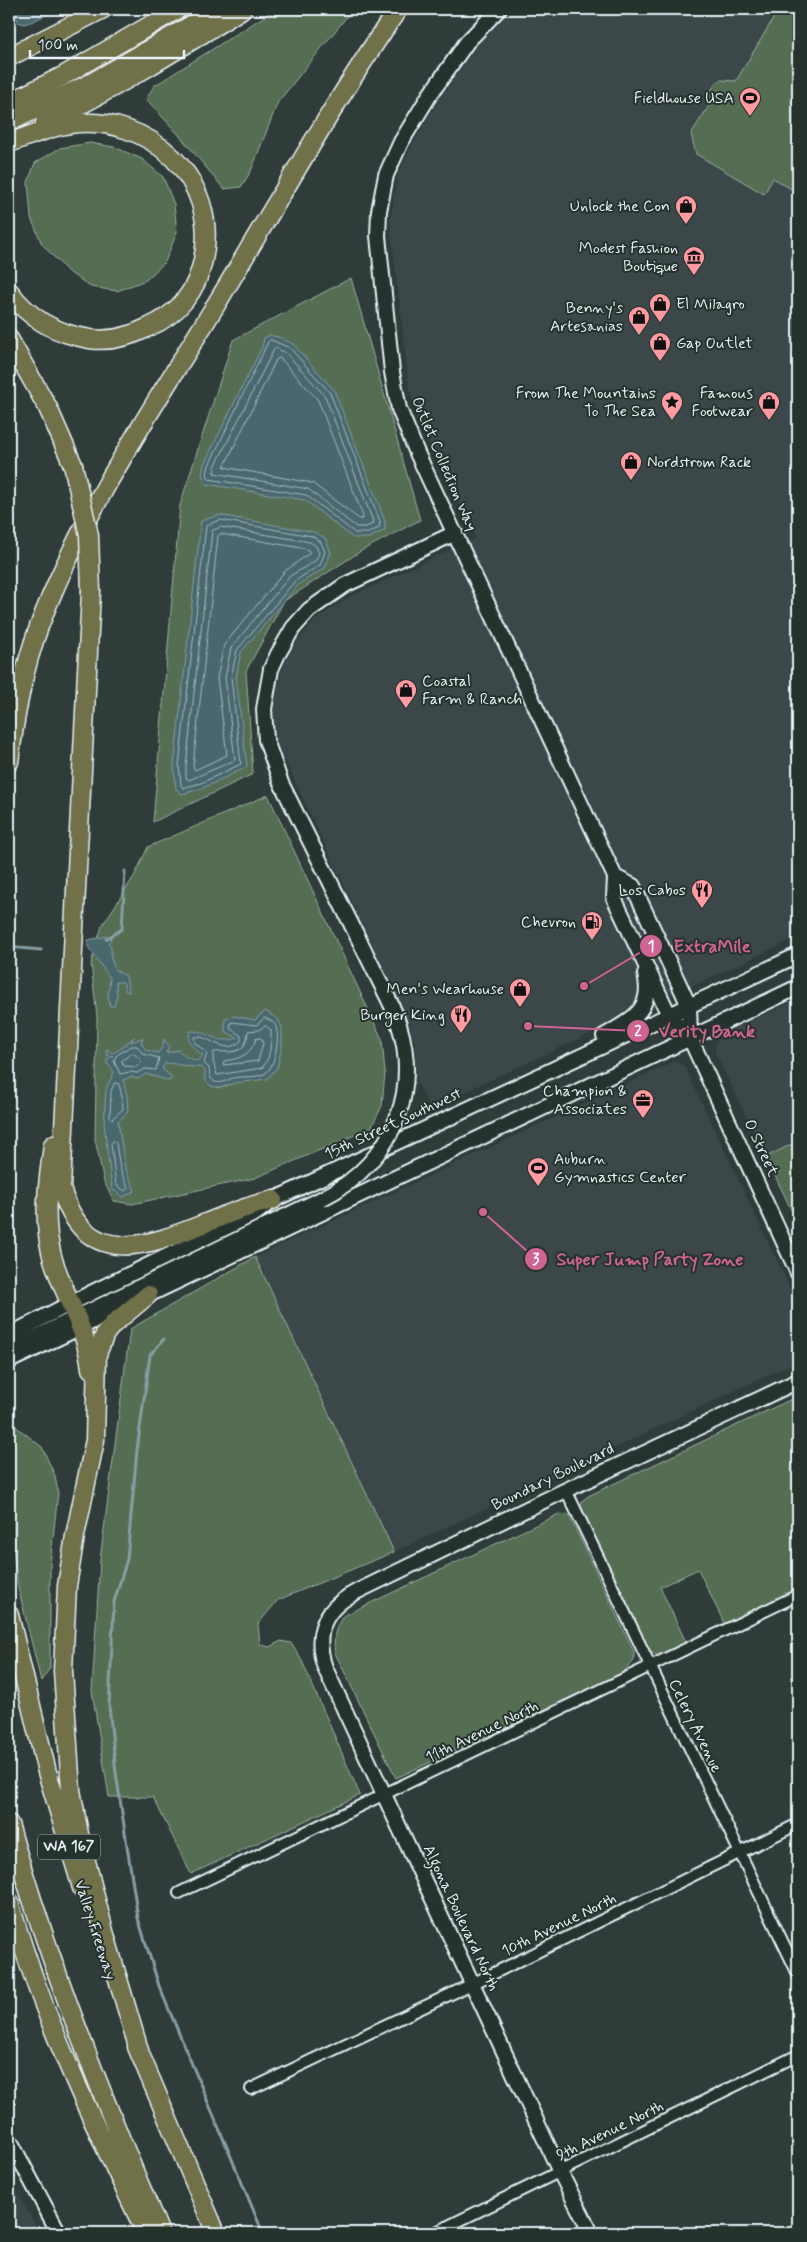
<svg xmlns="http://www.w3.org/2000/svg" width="807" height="2242" viewBox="0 0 807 2242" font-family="Mynerve,sans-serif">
	<rect width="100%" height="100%" fill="#2f3c3a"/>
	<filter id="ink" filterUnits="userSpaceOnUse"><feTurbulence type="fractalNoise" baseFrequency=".02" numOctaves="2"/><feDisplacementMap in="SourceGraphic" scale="10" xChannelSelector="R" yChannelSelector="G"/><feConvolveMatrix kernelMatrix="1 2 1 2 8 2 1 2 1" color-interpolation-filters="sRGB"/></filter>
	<g filter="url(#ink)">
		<path fill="#3a4749" d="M513,9H798V937L430,1108L415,1078V1045L408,1021L278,746L274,733L273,699L287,655L315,620L349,597L476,538L418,422L409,386L390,223L397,177L412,145L440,98L478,44Z
			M794,1001L798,1011V1141L766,1157L715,1052V1044L722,1034Z
			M675,1061L685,1067L798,1305V1361L394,1552L255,1257Z
			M9,2177L40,2233H9Z"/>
		<path fill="#556d52" stroke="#9eafa5" d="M276,9H353L278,102L251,171L241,187L224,189L179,135L146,99L154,86Z
			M779,9H798V193L773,178L764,194L696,154L691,134L712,101C709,92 713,85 720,80L736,81Z
			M90,143L114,147L142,159L163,177L174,204L177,232L165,262L146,280L117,291L91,287L67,271L42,244L31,218L28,182L35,163L60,148Z
			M351,278L420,520L361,551L284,601L246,671L253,774L153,822L180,505L233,340Z
			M268,795L382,1039L385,1073L382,1106L371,1128L255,1178L132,1204L114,1201L104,1182L95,1139L97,1017L91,963L102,926L135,875L148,847Z
			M798,1141V1224L766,1157Z
			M255,1257L394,1552L278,1600L258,1624L260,1644L269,1647L281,1641L291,1643L302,1661L360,1795L191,1874L153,1797H109L92,1691L100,1560L130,1329Z
			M798,1396V1589L725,1625L698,1569L660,1587L687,1644L658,1656L650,1651L581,1507L582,1501L588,1496Z
			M9,1425H14L42,1447L55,1476L58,1493L50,1564V1668L41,1681L18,1587L9,1519Z
			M559,1514L569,1515L634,1652V1661L621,1674L396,1778L335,1653C333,1637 335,1628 343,1616Z"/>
		<path fill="#48676e" stroke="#889ea5" d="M15,9H59L31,22L24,24L18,22Z
			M270,335L281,338L293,344L334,390L385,521V530L369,538H353L305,500L206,484L202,474L204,464L262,347L264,338Z
			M219,515L314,532L325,538L331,552L325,568L299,584L241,652L236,677L247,767L203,788L182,794L176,789L174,766L201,521Z
			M108,936L111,939L108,943L111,946V958L115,970L126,976L129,992H126L123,982H116L117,995L114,1006H110L108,996L110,978L88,947V940Z
			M265,1011L278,1019L282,1028V1045L277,1068L267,1079L235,1083L220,1088L211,1086L205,1080V1071L200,1067C187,1068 177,1063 165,1063L162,1069L171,1076L170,1081L146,1074L138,1079L130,1077L123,1080L127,1096L128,1112L118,1121L125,1168L135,1191L123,1197L112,1189L104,1123L106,1089L114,1072L107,1063V1059L113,1056L107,1055L106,1049L112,1053L119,1050L134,1037L131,1042L143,1038L141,1043L146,1050L158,1053L163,1046L164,1039L169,1046L166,1053L178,1050L186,1057L197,1061L203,1055C194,1048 186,1044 190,1031C212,1031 213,1045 238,1038L225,1031V1018L234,1016L255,1020Z"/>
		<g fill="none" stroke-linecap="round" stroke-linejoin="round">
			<path stroke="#a8bac1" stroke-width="1" d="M271,340L290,348L330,393L380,521L379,528L368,533H355L306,495L209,479L207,474L209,465L268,342Z
				M275,348L286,353L325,396L373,521L372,524L366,527H356L308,489L214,473L215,467Z
				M280,358L318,400L363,516L362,519H359L312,483L224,467L276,360Z
				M220,520L312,536L321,542L325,552L320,565L295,581L237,650L231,677L241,764L201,783L183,788L181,785L179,766L206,526Z
				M221,527L310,542L316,546L319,553L315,561L290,576L231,648L225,678L235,760L189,780L186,778V766L212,531Z
				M221,534L307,549L310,553L285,571L224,645L217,678L227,755L195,770L193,766L218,536Z
				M265,1018C269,1020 275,1022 276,1027C280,1038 275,1069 264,1074C256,1078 243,1076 233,1078C227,1080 221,1084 215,1082C209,1079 210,1074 209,1068L204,1063L207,1053L195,1043L194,1037C210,1034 223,1057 241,1041V1036L230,1028L231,1022L256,1025Z
				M266,1026L271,1030C271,1043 271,1058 262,1068L217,1075L213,1061L214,1052C233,1051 246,1056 248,1031L258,1030Z
				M261,1038L263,1043L258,1061L223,1065L224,1061C239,1059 251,1055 256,1039Z
				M131,1046H137L143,1054L159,1058L156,1070L145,1069L137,1073L130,1072L120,1074L114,1061L116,1056Z
				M133,1053L141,1060V1063L136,1067L124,1066L122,1061Z
				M115,1083L119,1084L122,1097L123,1109L112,1119L110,1117L111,1091Z
				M114,1141L116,1143L120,1169L128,1188L125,1191L116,1185L111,1144Z"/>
			<path stroke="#889ea5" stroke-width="3" d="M106,939L122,929L125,871
				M9,947L41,950
				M164,1339L150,1355L137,1450L127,1559L114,1602L109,1706L116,1773L138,1918L159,1986L263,2233"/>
			<g stroke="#e8f1f8" stroke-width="14">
				<path id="street" d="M566,1490L798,1974
					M179,1893L798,1595
					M251,2089L472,1984L798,1824
					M434,2233L798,2055"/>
			</g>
			<g stroke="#e8f1f8" stroke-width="18">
				<path id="secondary" d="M499,9L467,42L429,96L401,142L386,175L379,211L378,236L392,372L399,409L417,453L615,877L614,898L669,1015L690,1038L798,1273
					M615,877L633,886L679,984L689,1006L690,1038
					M390,1002L281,783L266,740L264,709L271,669L278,654L293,628L309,610L345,585L455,533
					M604,1036C631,1020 654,1010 645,974
					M9,1335L93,1292L256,1213L273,1200L798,955
					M9,1350L321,1199
					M9,1361L798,987
					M9,2139L59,2233
					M591,2233L560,2172L325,1668C313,1632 324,1608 358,1591L566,1490L798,1381"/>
			</g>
			<g stroke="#e8f1f8" stroke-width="21">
				<path id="highway" d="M9,57L103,9
					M9,103L61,77L178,9
					M9,122L89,84L219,9
					M45,123C114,89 177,50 242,9
					M9,143C29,136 49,127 70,124C149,113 221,180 203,260C197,291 178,314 149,327C131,336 110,342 90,339C57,334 29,319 9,291
					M9,339L48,408L73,465
					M91,592L61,1188C86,1273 151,1245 211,1221C232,1212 252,1205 273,1200
					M9,762C15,715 23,669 40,624C84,508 156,404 220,298C278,201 334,102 398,9
					M53,1145C48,1184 42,1217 52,1256C63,1295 87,1328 91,1369
					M9,1615L47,1772L82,1888
					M9,1824C49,1964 103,2099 160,2233
					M9,1901C42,2017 94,2125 146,2233
					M137,2047L216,2233
					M141,2057L105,1935L79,1834L71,1790L63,1671L67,1586L75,1536L95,1440L97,1354L105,1334L113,1324L148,1295"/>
			</g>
			<use href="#street" stroke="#26332d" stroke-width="10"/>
			<use href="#secondary" stroke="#26332d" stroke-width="14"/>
			<use href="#highway" stroke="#6f704a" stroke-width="18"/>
			<g stroke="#e8f1f8" stroke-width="18" stroke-linecap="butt">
				<path id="secondary-bridge" d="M321,1199C398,1161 427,1079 390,1002"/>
			</g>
			<g stroke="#e8f1f8" stroke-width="21" stroke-linecap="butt">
				<path id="highway-bridge" d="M73,465L89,535L91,592"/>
			</g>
			<use href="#secondary-bridge" stroke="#26332d" stroke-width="14"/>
			<use href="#highway-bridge" stroke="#6f704a" stroke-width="18"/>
		</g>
	</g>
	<defs>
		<g id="stadium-pin" transform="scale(1.125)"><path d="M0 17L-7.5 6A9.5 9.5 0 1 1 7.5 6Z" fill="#ff9aa2" stroke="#26332d"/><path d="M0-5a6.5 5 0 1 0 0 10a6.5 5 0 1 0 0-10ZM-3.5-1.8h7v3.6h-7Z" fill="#111"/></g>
		<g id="shop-pin" transform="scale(1.125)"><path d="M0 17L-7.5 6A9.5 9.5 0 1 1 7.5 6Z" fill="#ff9aa2" stroke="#26332d"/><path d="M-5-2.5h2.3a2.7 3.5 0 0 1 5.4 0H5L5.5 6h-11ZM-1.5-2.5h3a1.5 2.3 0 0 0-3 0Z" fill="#111"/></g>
		<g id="museum-pin" transform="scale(1.125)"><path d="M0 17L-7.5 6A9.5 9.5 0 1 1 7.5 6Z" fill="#ff9aa2" stroke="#26332d"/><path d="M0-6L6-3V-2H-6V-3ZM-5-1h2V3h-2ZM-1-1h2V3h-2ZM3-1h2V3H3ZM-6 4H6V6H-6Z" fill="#111"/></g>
		<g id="sight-pin" transform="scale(1.125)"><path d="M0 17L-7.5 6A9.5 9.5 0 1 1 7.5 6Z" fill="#ff9aa2" stroke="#26332d"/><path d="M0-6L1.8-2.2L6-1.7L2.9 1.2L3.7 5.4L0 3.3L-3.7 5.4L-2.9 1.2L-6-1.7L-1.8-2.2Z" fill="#111"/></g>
		<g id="restaurant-pin" transform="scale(1.125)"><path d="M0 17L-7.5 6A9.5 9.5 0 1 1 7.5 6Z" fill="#ff9aa2" stroke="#26332d"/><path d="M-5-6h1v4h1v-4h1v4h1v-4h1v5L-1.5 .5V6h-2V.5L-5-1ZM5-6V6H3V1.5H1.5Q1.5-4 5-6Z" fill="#111"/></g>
		<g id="fuel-pin" transform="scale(1.125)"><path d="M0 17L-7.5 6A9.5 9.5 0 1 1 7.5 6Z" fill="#ff9aa2" stroke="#26332d"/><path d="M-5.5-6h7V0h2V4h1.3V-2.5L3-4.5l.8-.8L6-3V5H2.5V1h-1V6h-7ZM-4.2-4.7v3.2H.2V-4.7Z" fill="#111"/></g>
		<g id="office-pin" transform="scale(1.125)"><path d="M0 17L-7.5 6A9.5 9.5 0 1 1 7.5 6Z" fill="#ff9aa2" stroke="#26332d"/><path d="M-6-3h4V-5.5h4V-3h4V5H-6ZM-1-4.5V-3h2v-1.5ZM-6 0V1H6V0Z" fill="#111"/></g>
	</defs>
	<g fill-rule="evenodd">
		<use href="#stadium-pin" x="750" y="98"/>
		<use href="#shop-pin" x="686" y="206"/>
		<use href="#museum-pin" x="694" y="257"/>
		<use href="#shop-pin" x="660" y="304"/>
		<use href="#shop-pin" x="639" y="317"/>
		<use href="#shop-pin" x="660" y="343"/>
		<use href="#sight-pin" x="672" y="402"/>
		<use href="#shop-pin" x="769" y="402"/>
		<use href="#shop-pin" x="631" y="462"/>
		<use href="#shop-pin" x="406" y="690"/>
		<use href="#restaurant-pin" x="702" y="890"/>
		<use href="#fuel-pin" x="592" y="922"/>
		<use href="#shop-pin" x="520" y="989"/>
		<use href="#restaurant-pin" x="461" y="1015"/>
		<use href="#office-pin" x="643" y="1100"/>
		<use href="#stadium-pin" x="538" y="1168"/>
	</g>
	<g text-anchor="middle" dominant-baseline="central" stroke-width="4" stroke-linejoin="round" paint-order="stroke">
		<rect fill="#26332d" stroke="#aeb8bb" stroke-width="1" x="38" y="1834.5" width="62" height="25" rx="4"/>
		<g font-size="15" font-weight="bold" fill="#e8f1f8">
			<text x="69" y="1847">WA 167</text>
		</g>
		<g font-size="16" fill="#e8f1f8" stroke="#26332d" text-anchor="end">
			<text x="734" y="98">Fieldhouse USA</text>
			<text x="670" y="206">Unlock the Con</text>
			<text x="678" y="248">Modest Fashion<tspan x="678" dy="18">Boutique</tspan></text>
			<text x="676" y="304" text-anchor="start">El Milagro</text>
			<text x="623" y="308">Benny's<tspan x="623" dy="18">Artesanias</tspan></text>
			<text x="676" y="343" text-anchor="start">Gap Outlet</text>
			<text x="656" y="393">From The Mountains<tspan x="656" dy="18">To The Sea</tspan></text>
			<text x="753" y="393">Famous<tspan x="753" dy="18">Footwear</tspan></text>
			<text x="647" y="462" text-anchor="start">Nordstrom Rack</text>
			<text x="422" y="681" text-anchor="start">Coastal<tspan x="422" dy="18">Farm &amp; Ranch</tspan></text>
			<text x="686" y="890">Los Cabos</text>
			<text x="576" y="922">Chevron</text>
			<text x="504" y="989">Men's Wearhouse</text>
			<text x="445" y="1015">Burger King</text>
			<text x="627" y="1091">Champion &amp;<tspan x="627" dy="18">Associates</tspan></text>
			<text x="554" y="1159" text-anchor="start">Auburn<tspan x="554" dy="18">Gymnastics Center</tspan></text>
		</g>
		<g font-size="16" fill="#e8f1f8" stroke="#26332d">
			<text transform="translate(444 464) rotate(67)">Outlet Collection Way</text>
			<text transform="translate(393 1124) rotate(-25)">15th Street Southwest</text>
			<text transform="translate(761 1148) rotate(65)">O Street</text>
			<text transform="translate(553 1477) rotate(-26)">Boundary Boulevard</text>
			<text transform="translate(695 1726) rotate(64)">Celery Avenue</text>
			<text transform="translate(482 1732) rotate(-26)">11th Avenue North</text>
			<text transform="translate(461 1918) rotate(65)">Algona Boulevard North</text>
			<text transform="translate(559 1925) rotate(-26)">10th Avenue North</text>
			<text transform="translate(95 1930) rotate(72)">Valley Freeway</text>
			<text transform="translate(610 2131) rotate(-26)">9th Avenue North</text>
		</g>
	</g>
	<path fill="none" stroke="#cf6492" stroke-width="2" d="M584 986L651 946M528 1026L638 1031M483 1212L536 1259"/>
	<g fill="#cf6492" stroke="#26332d" stroke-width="2">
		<circle cx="584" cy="986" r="5"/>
		<circle cx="528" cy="1026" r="5"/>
		<circle cx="483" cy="1212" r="5"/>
		<circle cx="651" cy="946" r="12"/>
		<circle cx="638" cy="1031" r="12"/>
		<circle cx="536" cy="1259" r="12"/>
	</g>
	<g font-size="15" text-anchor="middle" font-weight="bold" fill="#fff">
		<text x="651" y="951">1</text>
		<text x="638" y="1036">2</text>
		<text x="536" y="1264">3</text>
	</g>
	<g font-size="18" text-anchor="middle" font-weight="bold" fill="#cf6492" stroke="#26332d" stroke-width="4" stroke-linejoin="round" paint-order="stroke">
		<text x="712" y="952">ExtraMile</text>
		<text x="707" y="1037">Verity Bank</text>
		<text x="650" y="1265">Super Jump Party Zone</text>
	</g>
	<rect width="807" height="2242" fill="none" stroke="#26332d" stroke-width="30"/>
	<rect x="15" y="15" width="777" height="2212" fill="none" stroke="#e8f1f8" stroke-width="2" filter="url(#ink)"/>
	<path d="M30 50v8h154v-8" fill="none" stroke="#e8f1f8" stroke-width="2.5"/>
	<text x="38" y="50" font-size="15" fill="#e8f1f8" stroke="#26332d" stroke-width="4" paint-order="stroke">100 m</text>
</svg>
